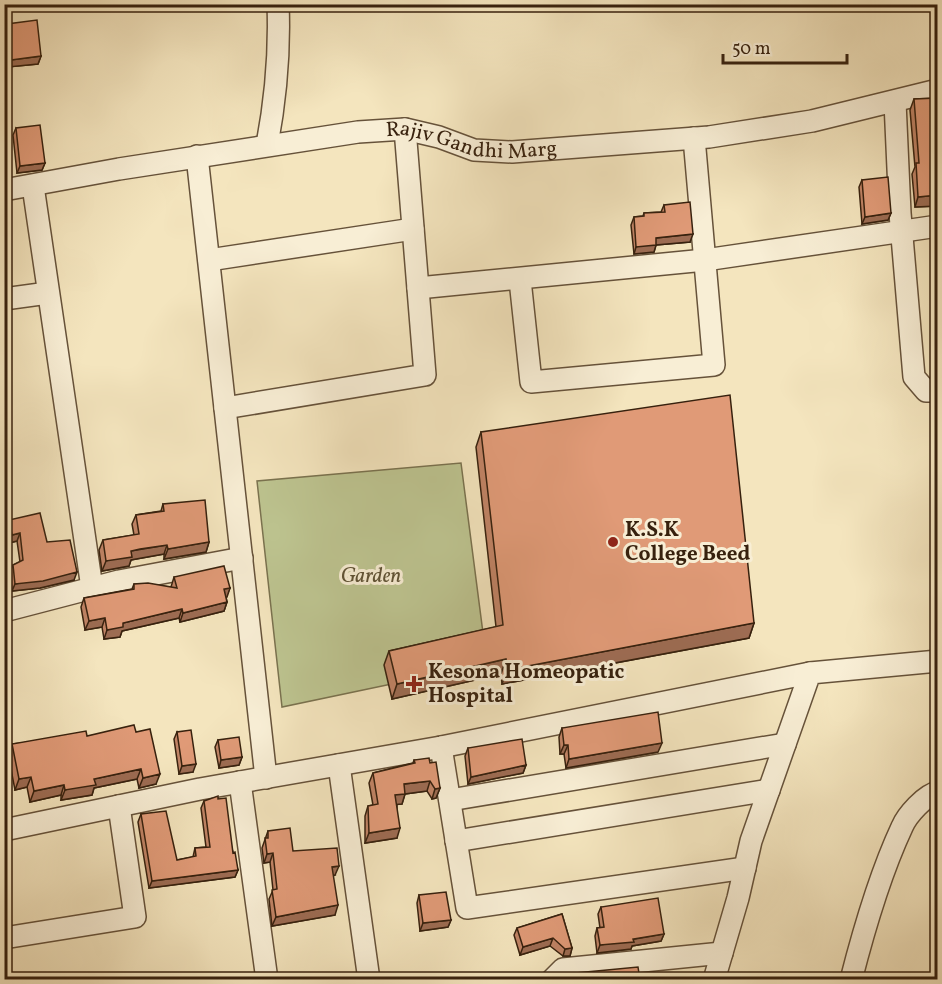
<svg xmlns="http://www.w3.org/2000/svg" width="942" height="984" viewBox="0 0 942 984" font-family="Vollkorn,serif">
	<rect width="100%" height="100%" fill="#f4e5be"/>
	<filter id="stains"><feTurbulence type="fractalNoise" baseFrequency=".00333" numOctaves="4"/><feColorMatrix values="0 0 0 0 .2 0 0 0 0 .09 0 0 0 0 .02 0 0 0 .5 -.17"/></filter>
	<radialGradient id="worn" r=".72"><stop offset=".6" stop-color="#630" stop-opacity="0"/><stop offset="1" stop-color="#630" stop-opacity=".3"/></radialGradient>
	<path fill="#bdc490" stroke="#7a724f" stroke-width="1.5" d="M461,463L487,664L282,707L257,481Z"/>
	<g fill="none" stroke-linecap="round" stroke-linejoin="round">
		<g stroke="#66523a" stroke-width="24">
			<g id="minor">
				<path d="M895,102L900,213L914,377L926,391H938"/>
				<path d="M267,145C276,97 280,53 278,4"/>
				<path d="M197,156L266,778"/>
				<path d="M33,186L92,588"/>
				<path id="s1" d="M4,190L119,169L358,132L405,129L439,137L474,150L512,152L709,137L812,121L938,90"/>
				<path d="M209,260L413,229"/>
				<path d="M520,280L531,382L714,365L694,138"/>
				<path d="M418,288L705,260L938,226"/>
				<path d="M4,299L48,293"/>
				<path d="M225,408L425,375L405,129"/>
				<path d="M4,611L119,581L242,558"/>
				<path d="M441,747L467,908L745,868"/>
				<path d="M339,765L369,980"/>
				<path d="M240,782L267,980"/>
				<path d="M450,800L785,744"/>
				<path d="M4,830L200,789L441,747L810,673"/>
				<path d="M456,841L769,790"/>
				<path d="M4,938L135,917L119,806"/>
				<path d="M552,980L563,969L722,953"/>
				<path d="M714,980L738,898L751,841L810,673L938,661"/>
				<path d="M851,980C864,929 880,874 902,827C907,815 925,795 938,792"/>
			</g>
		</g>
		<use href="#minor" stroke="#f8eed5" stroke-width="21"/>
	</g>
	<path fill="#c18466" stroke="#37210e" stroke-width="1.5" d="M7,24L41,56L38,64L8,67L4,34V30Z
		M938,98V206L915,207L912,174L915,167L910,110L914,99Z
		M16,128L45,163L42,170L17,173L13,135Z
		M862,180L891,213L888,220L862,224L859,187Z
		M664,205L690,242L656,245L654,252L634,254L631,225L634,217L643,216L644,213L661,212Z
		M938,336V378H935L934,346Z
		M481,432L754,623L749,638L502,684L501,674L392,699L384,665L389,651L496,627L476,447Z
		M163,504L209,542L206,552L164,559V554L136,559L131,560L129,566L102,571L99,550L103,540L134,535L132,524L136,515L161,511Z
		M9,520L47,542L74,580L40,588L12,591L10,572L13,565L20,562L17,541L9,543L6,527Z
		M174,577L230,588L226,597L227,602L224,611L180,622L179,618L122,631L120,637L104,639L102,627L85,630L81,607L84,598L132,589L134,584L171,587Z
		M562,728L658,752L566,768L564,754H560L559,737Z
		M136,732L156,784L139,788L137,779L94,788L92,795L61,800V795L30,802L27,787L15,790L8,754L12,744L87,736Z
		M177,732L193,772L179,774L174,739Z
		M218,740L242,757L239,765L219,768L215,747Z
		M468,748L526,765L523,773L468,784L465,756Z
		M414,760L430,763L440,788L436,798L432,799L427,791L405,794L402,804H397V838L365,843V816L368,806L373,805L369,783L373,773L413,763Z
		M218,799L238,870L235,877L149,888L138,822L141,814L177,860L193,857L195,848L206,847L201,808L204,801Z
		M268,831L293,851L335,875L333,876L335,915L272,926L269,899L273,890L270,862L264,863L262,848Z
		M419,895L451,920L448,927L420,931L417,903Z
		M601,907L664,934L661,941L632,946L631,949L597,953L595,936L597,928H600L598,914Z
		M562,914L572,948L570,956H563L550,946L520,955L514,935L517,928Z"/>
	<path fill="#9d6c53" stroke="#37210e" stroke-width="1.5" d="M41,56L38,64L8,67L11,60Z
		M45,163L42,170L17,173L20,166Z
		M938,195V206L915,207L918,197Z
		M891,213L888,220L862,224L865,217Z
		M693,234L690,242L656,245L654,252L634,254L636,247L656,238Z
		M20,533L17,541L9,543L12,535Z
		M209,542L206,552L164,559L168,549Z
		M167,545L164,554L131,560L129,566L102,571L106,561L131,551Z
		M77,572L74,580L40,588L12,591L15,584Z
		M230,588L227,597L220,598L224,589Z
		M227,602L224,611L180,622L183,613Z
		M182,609L179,618L122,631L120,637L104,639L107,630L123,623Z
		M105,618L102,627L85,630L89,621Z
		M754,623L749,638L502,684L507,670Z
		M506,659L501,674L392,699L397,684Z
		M662,743L658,752L566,768L569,759Z
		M564,745H568L564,754H560Z
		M242,757L239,765L219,768L221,760Z
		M196,764L193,772L179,774L182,766Z
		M526,765L523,773L468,784L471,777Z
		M141,769L137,779L94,788L92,795L61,800L65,790L94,779Z
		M160,774L156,784L139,788L143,778Z
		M31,777L27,787L15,790L19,779Z
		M430,781L427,791L405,794L402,804L391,805L395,795L404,784Z
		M64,785L61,795L30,802L34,791Z
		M440,788L436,798L432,799L435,789Z
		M400,828L397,838L365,843L369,833Z
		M273,853L270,862L264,863L267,854Z
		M339,866L335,875L328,876L332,867Z
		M238,870L235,877L149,888L152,881Z
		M338,905L335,915L272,926L276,917Z
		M451,920L448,927L420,931L423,923Z
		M664,934L661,941L632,946L631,949L597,953L600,945Z
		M553,938L550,946L520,955L523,947Z
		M572,948L570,956H563L565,949Z"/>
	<path fill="#e09a77" stroke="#37210e" stroke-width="1.5" d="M37,20L41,56L11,60L7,24Z
		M938,98V195L918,197L916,163H919L914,99Z
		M40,125L45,163L20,166L16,128Z
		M888,177L891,213L865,217L862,180Z
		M690,202L693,234L656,238V245L636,247L634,217L644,216V213L665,212L664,205Z
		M730,395L754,623L507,670L506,659L397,684L389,651L503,625L481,432Z
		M205,500L209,542L168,549L167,545L140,549L131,551L132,557L106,561L103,540L139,534L136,515L164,511L163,504Z
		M40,513L47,542L70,540L77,572L43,581L15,584L13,565L23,560L20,533L12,535L9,520Z
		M224,566L230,588L224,589L227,602L183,613L182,609L123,623V627L107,630L105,618L89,621L84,598L134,589V584L148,583L177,588L174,577Z
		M658,712L662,743L569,759L568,745H564L562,728Z
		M134,725L136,732L150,729L160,774L143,778L141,769L94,779L96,785L65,790L64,785L34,791L31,777L19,779L12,744L86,731L87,736Z
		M191,730L196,764L182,766L177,732Z
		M239,737L242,757L221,760L218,740Z
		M522,739L526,765L471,777L468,748Z
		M429,758L430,763L436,762L440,788L435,789L430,781L404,784L405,794L395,795L400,828L369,833L368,806L378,804L373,773L415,763L414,760Z
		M218,796V799L226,798L233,853L235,852L238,870L152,881L141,814L166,811L177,860L196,856L195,848L210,847L204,801Z
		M290,828L293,851L337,848L339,866L332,867L338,905L276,917L272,890L277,889L273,853L267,854L265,838H268V831Z
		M446,892L451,920L423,923L419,895Z
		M658,898L664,934L633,939L634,942L600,945L597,928L604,927L601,907Z
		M562,914L572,948L565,949L553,938L523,947L517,928Z
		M638,967L640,980H577L576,973Z"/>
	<g fill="#8f2418" stroke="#f8eed5" stroke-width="2">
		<circle cx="613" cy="542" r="6"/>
		<path d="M411 675h6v6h6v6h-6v6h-6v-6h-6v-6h6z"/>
	</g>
	<g text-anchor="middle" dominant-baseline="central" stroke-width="6" stroke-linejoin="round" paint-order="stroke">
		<g font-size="21" fill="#37210e" stroke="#f8eed5">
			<text stroke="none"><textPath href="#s1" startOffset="474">Rajiv Gandhi Marg</textPath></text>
		</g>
		<g font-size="21" font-weight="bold" fill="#37210e" stroke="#f8eed5" text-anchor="start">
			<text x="625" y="530">K.S.K<tspan x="625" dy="24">College Beed</tspan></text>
			<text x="428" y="672">Kesona Homeopatic<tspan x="428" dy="24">Hospital</tspan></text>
		</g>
		<g font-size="21" font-style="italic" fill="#5f5235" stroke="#f8eed5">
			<text x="371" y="576">Garden</text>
		</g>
	</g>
	<rect width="942" height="984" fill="none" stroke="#f4e5be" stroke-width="24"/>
	<rect x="6" y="6" width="930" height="972" fill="none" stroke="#37210e" stroke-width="3"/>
	<rect x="12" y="12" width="918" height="960" fill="none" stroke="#37210e" stroke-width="1.5"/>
	<path d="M723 54v9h124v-9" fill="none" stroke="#37210e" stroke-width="3"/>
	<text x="732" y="54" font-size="18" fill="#37210e" stroke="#f8eed5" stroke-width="4.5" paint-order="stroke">50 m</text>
	<rect width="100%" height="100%" filter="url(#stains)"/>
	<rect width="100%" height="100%" fill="url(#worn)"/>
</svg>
